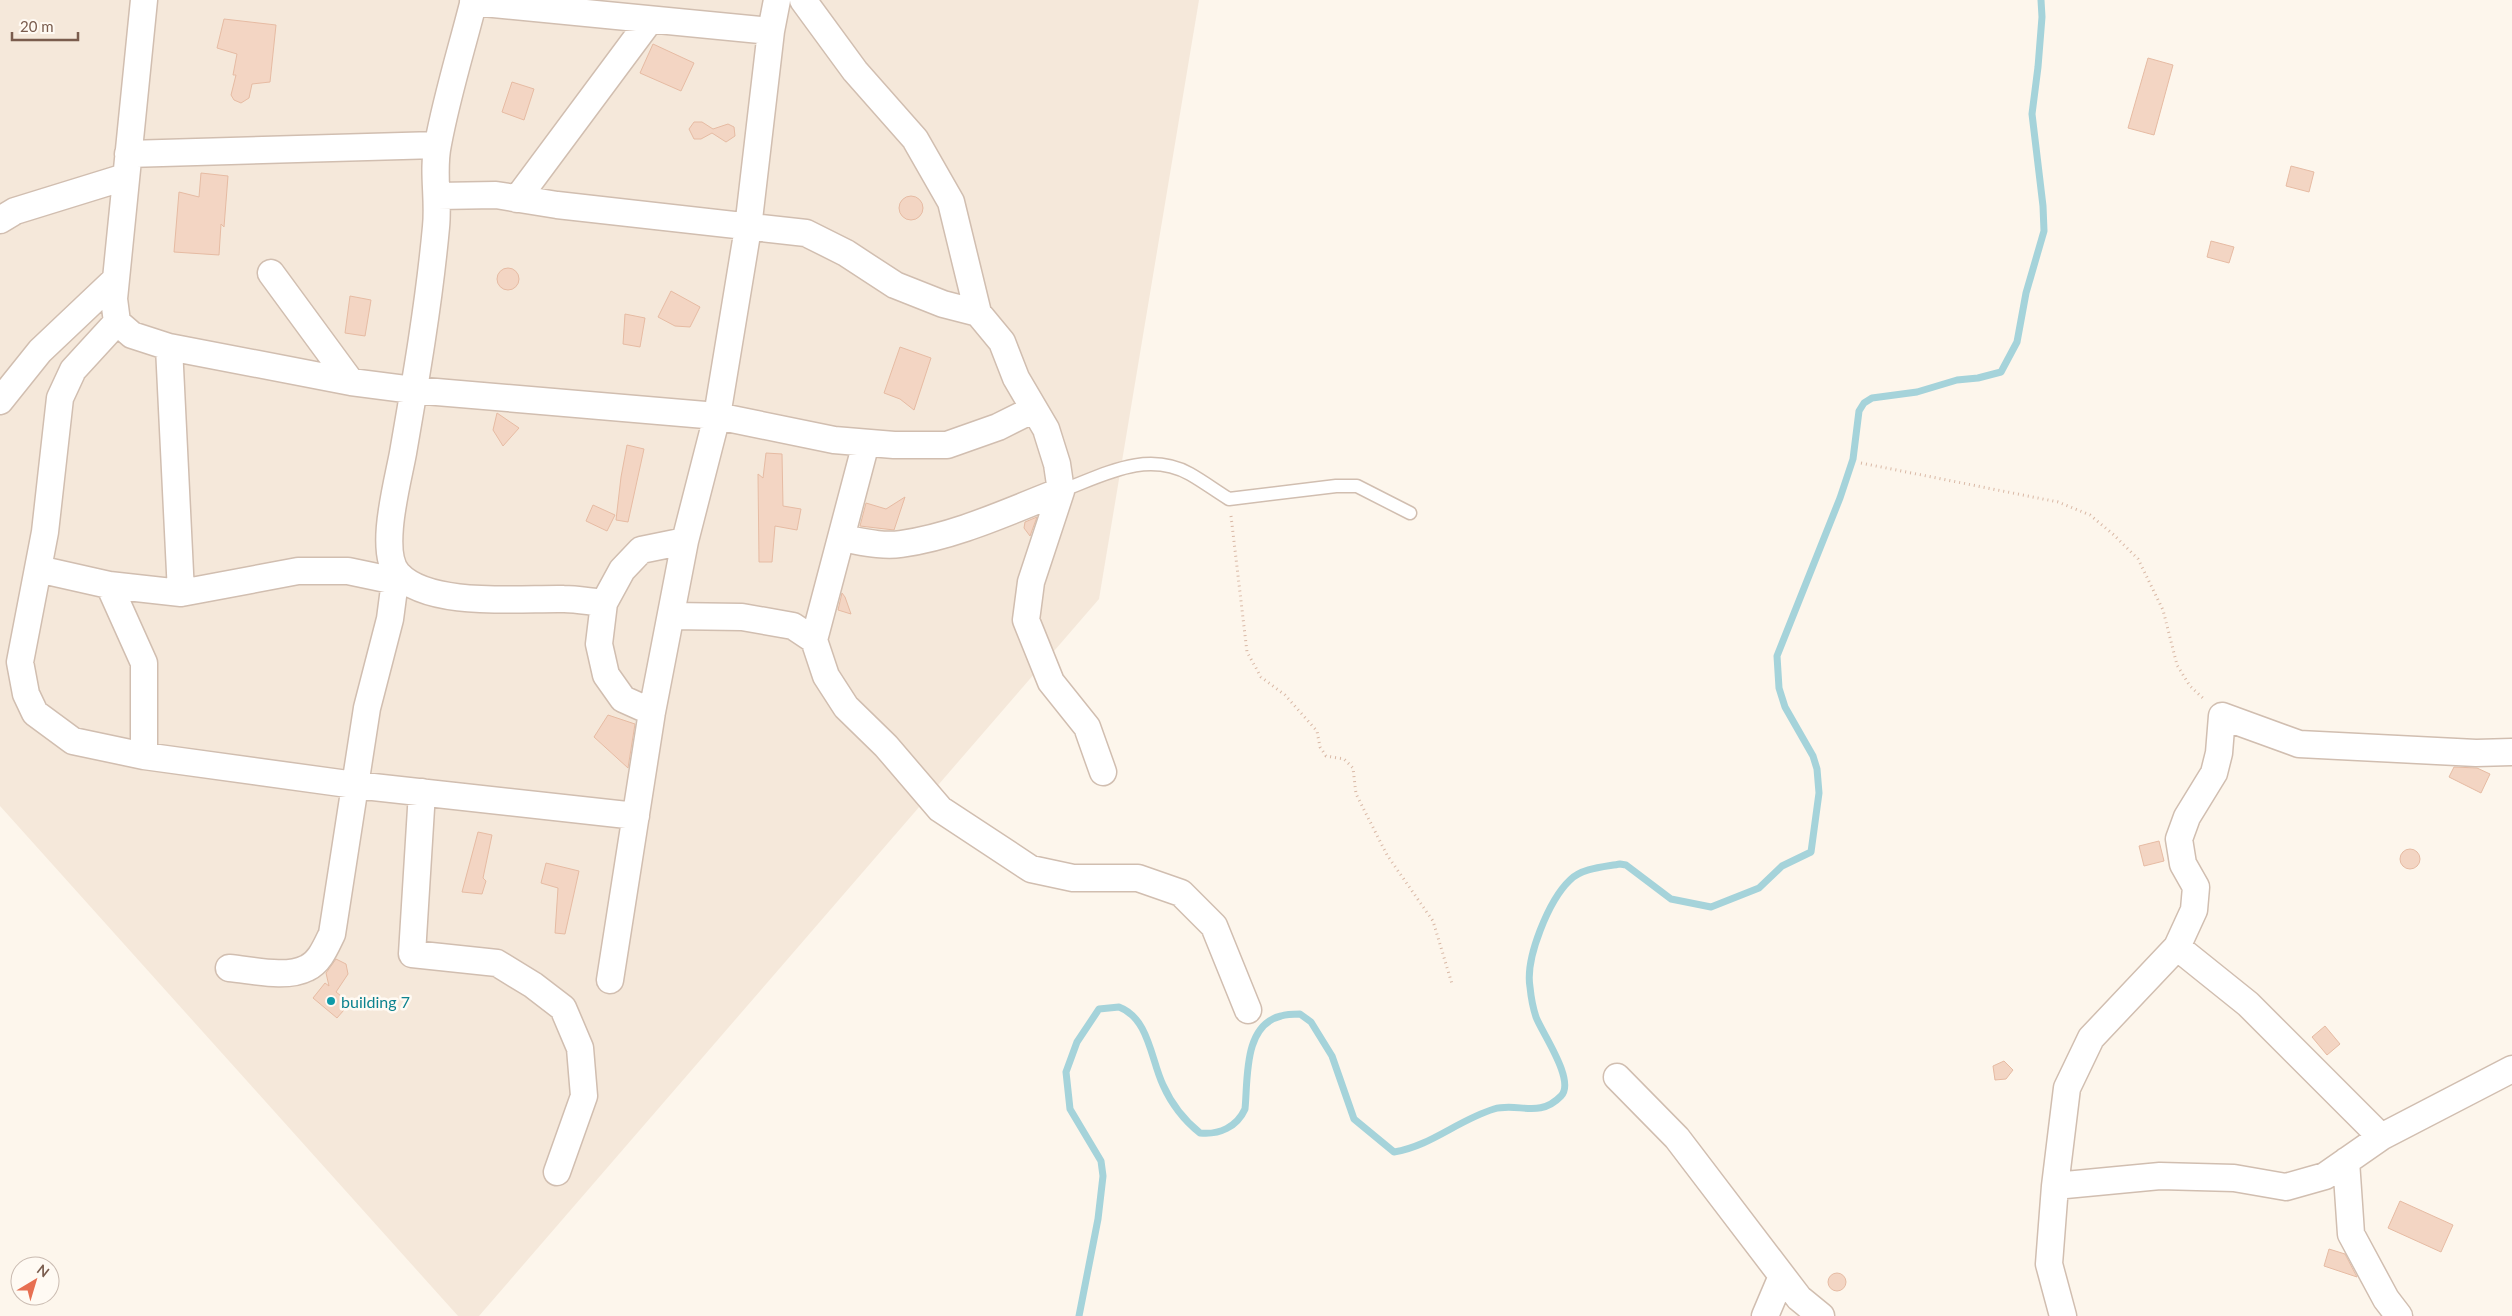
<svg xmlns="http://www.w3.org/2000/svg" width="2512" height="1316" viewBox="0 0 2512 1316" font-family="Lato,sans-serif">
	<rect width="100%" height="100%" fill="#fdf6ec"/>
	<path fill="#f5e8da" d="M0,0H1199L1099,599L479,1316H458L0,806Z"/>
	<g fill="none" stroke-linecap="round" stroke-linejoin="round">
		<path stroke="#a5d3da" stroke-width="7" d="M1079,1316L1098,1219L1103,1176L1101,1161L1070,1109L1066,1072L1077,1042L1099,1009L1119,1007C1149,1018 1151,1060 1163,1085C1171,1103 1185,1121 1200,1133C1219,1135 1237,1127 1245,1109C1248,1080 1243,1025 1281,1016C1287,1014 1294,1014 1300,1014L1311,1022L1332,1056L1354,1119L1394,1152C1431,1146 1458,1120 1494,1109C1518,1102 1539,1119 1561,1096C1576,1081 1542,1033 1536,1017C1533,1008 1531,997 1530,987C1525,958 1549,900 1570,880C1582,868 1604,867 1620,864L1626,865L1671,899L1711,907L1759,888L1782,866L1811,852L1819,793L1817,769L1813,756L1785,707L1779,688L1777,656L1840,498L1853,459L1859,411L1864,403L1872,398L1917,392L1957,380L1978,378L2001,372L2017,342L2026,293L2044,231L2043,206L2032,114L2038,67L2042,17L2041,0"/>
	</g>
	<path fill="#f3d5c3" stroke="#e6bba3" d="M224,19L276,25L270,82L252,84L249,98L241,103L234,100L231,95L236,75H233L237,54L217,48Z
		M653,44L694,63L681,91L640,73Z
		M2148,58L2173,65L2154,135L2128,128Z
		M512,82L534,89L524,120L502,112Z
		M694,122H702L713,129L728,124L734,127L735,136L726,142L712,133L701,139H694L689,129Z
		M2291,166L2314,172L2309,192L2286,186Z
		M201,173L228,176L224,227L221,224L219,255L174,252L179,192L199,197Z
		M899 208a12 12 0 1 1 24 0a12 12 0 1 1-24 0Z
		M2211,241L2234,247L2229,263L2207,257Z
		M497 279a11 11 0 1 1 22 0a11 11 0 1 1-22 0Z
		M671,291L700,307L690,327L675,326L658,317Z
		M350,296L371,300L365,336L345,333Z
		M625,314L645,318L640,347L623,344Z
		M900,347L931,358L914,410L900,399L884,393Z
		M497,413L519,428L503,446L493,430Z
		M627,445L644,449L628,522L616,520L621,477Z
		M766,453L782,454L783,506L801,509L797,530L775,526L772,562H759L758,474L763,478Z
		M905,497L894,530L860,526L866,503L886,509Z
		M593,505L615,515L607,531L586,521Z
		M1037,517L1030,536L1024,528L1025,522Z
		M842,593L845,597L851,614L838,610Z
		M608,715L635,724L628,768L594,737Z
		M2454,767L2477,768L2490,774L2481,793L2449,777Z
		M478,832L492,835L483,878L486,881L482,894L462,892Z
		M2159,841L2164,861L2144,866L2139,846Z
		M2400 859a10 10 0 1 1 20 0a10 10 0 1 1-20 0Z
		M546,863L579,871L565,934L555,933L558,888L541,883Z
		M336,959L346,964L348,974L336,992L350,1003L337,1018L313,998L325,983L329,986L326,973Z
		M2325,1026L2340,1044L2327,1055L2312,1037Z
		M2004,1061L2013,1070L2006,1079L1995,1080L1993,1066Z
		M2400,1201L2453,1225L2441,1252L2388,1228Z
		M2329,1249L2345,1254L2357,1277L2324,1266Z
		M1828 1282a9 9 0 1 1 18 0a9 9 0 1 1-18 0Z"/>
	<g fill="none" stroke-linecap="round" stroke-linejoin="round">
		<g stroke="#d1beb0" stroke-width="15">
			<path id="service" d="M1061,491C1104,475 1146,450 1190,474C1204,482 1216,491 1229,499L1336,486H1357L1410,513"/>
		</g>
		<g stroke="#d1beb0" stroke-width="29">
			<path id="minor" d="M144,0L114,299L117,322L132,335L169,347L351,382L413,390L717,416L834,440L894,445H947L998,427L1034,409
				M474,0C462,48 447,95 438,144C432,171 439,199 436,227C429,303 416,378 403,453C398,481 378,552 398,574C429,608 521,598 564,599C577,599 591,602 604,603
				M803,0L855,71L915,139L951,202L978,313L1002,342L1016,378L1046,429L1057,464L1061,491L1031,582L1026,620L1051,682L1087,727L1103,772
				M473,2L771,31
				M128,154L437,145
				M438,196L496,195L557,205L806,233L846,253L895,285L943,304L978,313
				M517,199L650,20
				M0,220L15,211L125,177
				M271,273L351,382
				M117,322L73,370L60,398L45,532L20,662L26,694L35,713L73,741L144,756L355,785L636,816
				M169,347L181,593
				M0,401L40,351L115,280
				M841,538C860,541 881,547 901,544C957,536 1009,511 1061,491
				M38,569L109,585L181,593L298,571H348L410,584
				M109,585L144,663V756
				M671,616L742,617L793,626L814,640L826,676L846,707L886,746L940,809L1031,869L1073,878H1138L1181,893L1214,926L1248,1010
				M814,640L866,443
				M652,712L623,699L606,675L599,644L604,603L622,570L641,550L685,541
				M422,792L412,954L497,963L533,985L563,1008L580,1048L584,1096L557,1172
				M2177,947L2248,1004L2381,1137
				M229,968C252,970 286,979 307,968C320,962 326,946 332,934L367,708L390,619L395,581
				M610,980L652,712L685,541L717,416L748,228L771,31L777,0
				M1617,1077L1677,1138L1799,1298L1821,1316
				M2346,1161L2351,1234L2386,1299L2399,1316
				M2055,1186L2160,1176L2234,1178L2286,1187L2325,1176L2381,1137L2512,1069
				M1765,1316L1782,1276
				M2063,1316L2049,1264L2055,1186L2067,1088L2091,1038L2177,947L2194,910L2196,887L2183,864L2179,839L2187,817L2214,773L2219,753L2222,716L2299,744L2476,753L2512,752"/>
		</g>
		<path stroke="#d9b8a5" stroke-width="3" stroke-dasharray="1 4" stroke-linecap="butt" d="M1861,463L2058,502L2090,515L2114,535L2138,559L2163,610L2177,665L2190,686L2205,700
			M1231,516L1247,652L1261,677L1285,695L1317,731L1320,747L1326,756L1344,759L1353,768L1356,794L1387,855L1433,921L1452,984"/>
		<use href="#service" stroke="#fff" stroke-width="12"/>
		<use href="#minor" stroke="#fff" stroke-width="26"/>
	</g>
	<circle fill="#0f9aa8" stroke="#fffaf3" stroke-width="2" cx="331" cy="1001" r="5"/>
	<g text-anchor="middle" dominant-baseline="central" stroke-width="5" stroke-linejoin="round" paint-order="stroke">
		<g font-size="16" fill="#0d838f" stroke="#fffaf3" text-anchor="start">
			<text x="341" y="1001">building 7</text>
		</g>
	</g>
	<g transform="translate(35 1281) rotate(38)"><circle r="24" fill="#fffaf3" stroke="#cabbb1"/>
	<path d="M0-4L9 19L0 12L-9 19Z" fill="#e76f51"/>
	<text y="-8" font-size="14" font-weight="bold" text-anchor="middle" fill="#7a5c4d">N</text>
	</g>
	<path d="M12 32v8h66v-8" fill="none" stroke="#7a5c4d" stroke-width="2.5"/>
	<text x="20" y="32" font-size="15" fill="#7a5c4d" stroke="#fffaf3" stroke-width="4" paint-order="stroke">20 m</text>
</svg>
